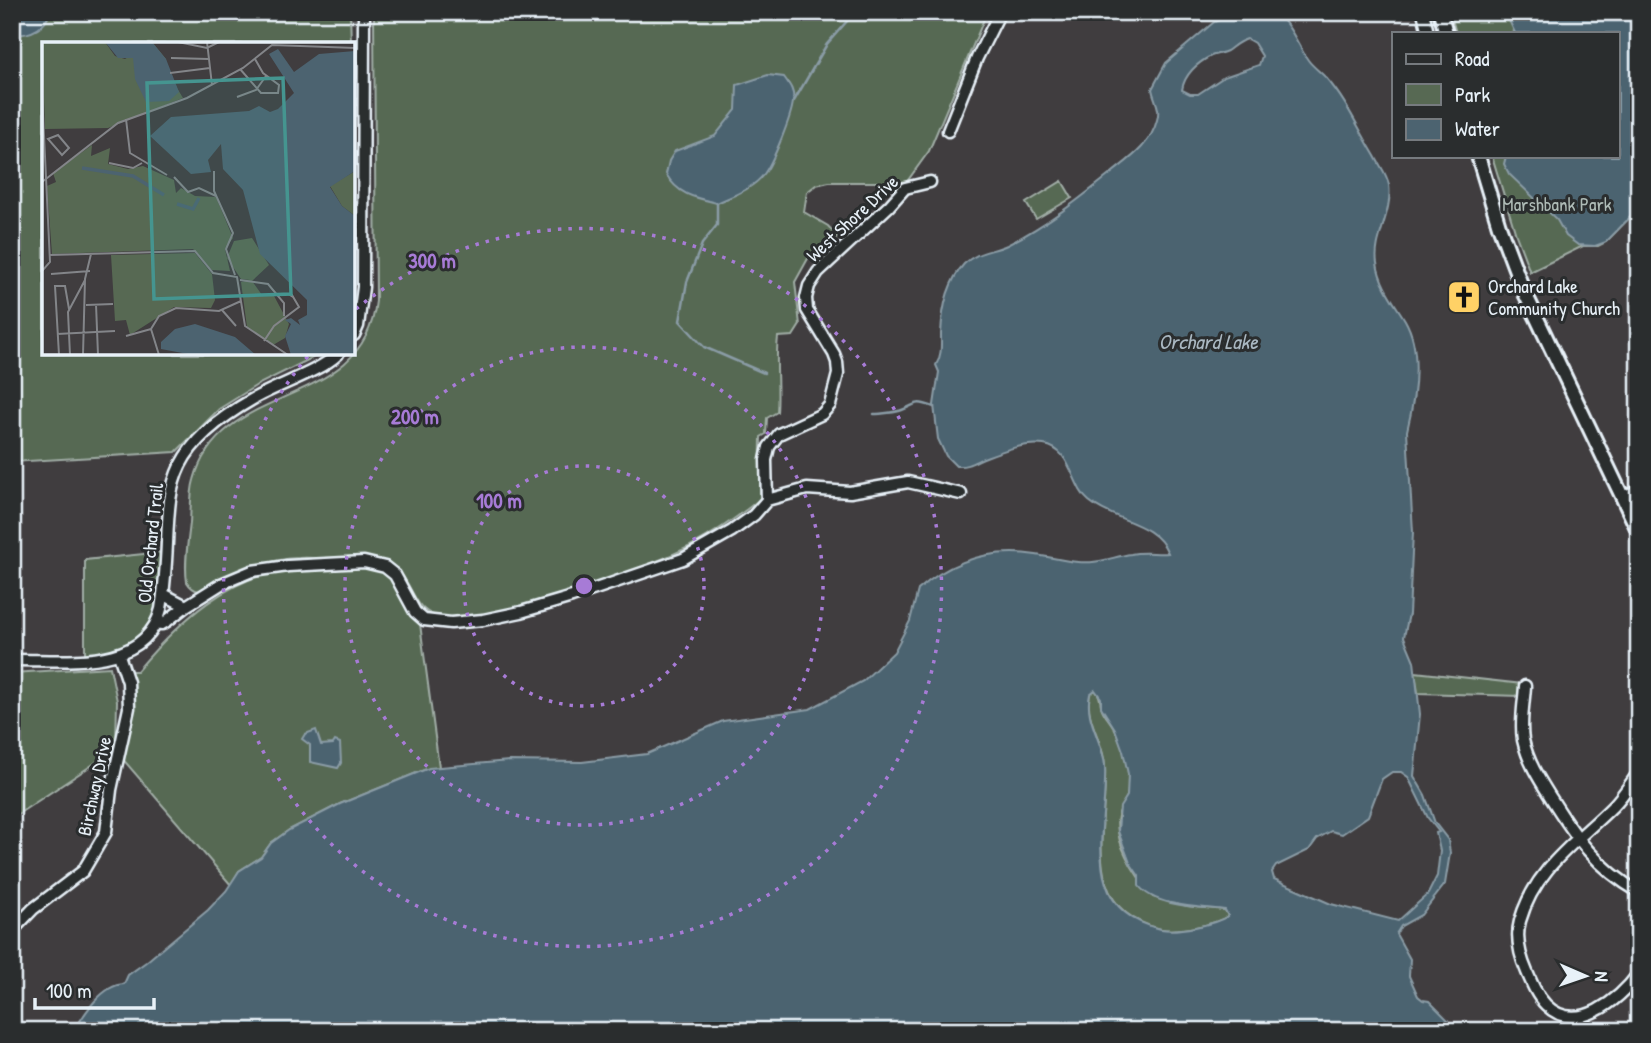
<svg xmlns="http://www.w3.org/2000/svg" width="1651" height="1043" viewBox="0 0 1651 1043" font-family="'Patrick Hand',sans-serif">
	<rect width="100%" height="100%" fill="#403d3f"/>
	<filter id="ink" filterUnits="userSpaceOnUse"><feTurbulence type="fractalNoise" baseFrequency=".0143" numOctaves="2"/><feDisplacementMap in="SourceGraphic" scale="14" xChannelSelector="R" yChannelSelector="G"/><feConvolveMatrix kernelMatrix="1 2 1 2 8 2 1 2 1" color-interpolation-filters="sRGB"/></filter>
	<g filter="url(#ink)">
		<path fill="#576953" stroke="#a0ada6" stroke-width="2" d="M12,12H350L351,44H44V354H320L257,385L219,409L176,452L12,462Z
			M374,12H987L929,151L903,187L892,189L877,182H829L816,185L807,192L804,212L828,226L838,237L827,247L810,255L795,282L800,325L793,336L778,337C775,362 779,387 777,412L767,418L766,434L761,437L760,499C735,519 709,538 680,551C636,572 480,629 436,616C418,610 415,596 406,581C390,553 363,558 336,559C323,559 311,557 299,558C281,558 264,563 247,570C235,574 211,591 199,591C193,590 190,587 187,582C184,563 188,542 190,523C191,509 190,493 194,480C221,379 364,412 376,301Z
			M1450,12H1639V208L1606,242L1598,246H1583L1530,272L1516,235L1492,156H1618V33H1456Z
			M1062,181L1072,198L1036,219L1026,203Z
			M163,552L158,611L126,652L85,654V560Z
			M362,567C401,572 390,587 408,609C413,614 420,619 425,623L420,624L439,767L424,770L340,804L289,830L271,843L261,857L239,871L231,885L115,750L12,818V673L110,667L117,701L116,745L120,742L129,671H137C178,622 230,573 297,569C319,568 340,570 362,567Z
			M1415,672L1522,684L1521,696L1418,693Z
			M1095,690C1102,697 1099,701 1102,709C1105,716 1110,721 1114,728C1122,742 1134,780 1127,796C1121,811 1115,813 1118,832C1121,853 1140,881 1153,897L1187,906L1225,910L1228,916C1214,925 1177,932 1161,929C1076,909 1108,826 1105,766C1104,741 1084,720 1090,694Z"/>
		<path fill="#4c6370" stroke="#8a9ca6" stroke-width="2" fill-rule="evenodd" d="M12,12H50C45,30 29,35 12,35Z
			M1237,12H1274C1291,24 1297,44 1308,60C1313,67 1321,72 1327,79C1347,102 1359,130 1375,156C1380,166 1387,174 1389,185C1393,214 1373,238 1377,263C1380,285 1394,302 1405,320C1423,351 1415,398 1407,431L1413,532L1409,614L1404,637L1414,661L1420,714L1414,776L1425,795L1435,823L1448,840L1450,853L1445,884L1421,915L1401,926L1396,934L1410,959L1409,976L1418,996L1423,1000L1429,1001L1448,1020L1452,1031H74C84,1014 102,985 124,984L128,975L146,962L208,910L226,891L239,871L261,857L271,843L289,830L340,804L429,768L509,761L582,762L647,754L723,721L810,709L863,681L894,652L910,621L918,590C952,560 991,548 1036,555C1050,557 1064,561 1078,562C1098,564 1112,557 1131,554C1143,551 1156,554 1168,553C1155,521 1114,522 1089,501C1071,486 1072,449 1044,445C1026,442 1002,451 986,457C975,461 969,467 956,466L946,456L938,439L934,405L939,372L936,365C942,356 941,345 941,334C942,309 947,283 964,264C977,251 992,252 1007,245C1048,224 1078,200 1113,172C1132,157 1151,144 1157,120C1161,107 1154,101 1152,89L1166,63L1214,22ZM1247,39L1254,43L1262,56L1259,65L1224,77L1198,94H1190L1182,90C1184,75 1197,63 1211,56C1216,54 1223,53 1227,51C1234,46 1239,41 1247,39ZM1095,690L1101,698V707L1115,729L1123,751L1128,774L1127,796L1120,807L1118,831L1130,863L1139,876V886C1155,907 1201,907 1225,910L1228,916C1214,925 1177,932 1161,929C1075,910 1108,826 1105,766C1103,741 1084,720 1090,694ZM1392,772H1401L1408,777L1428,818L1439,832L1436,833L1440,851L1437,876L1428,894L1398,921L1331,904L1274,879L1272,872L1276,866L1309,850L1317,839L1331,831L1342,834L1368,816L1382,779Z
			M1505,12H1639V208L1606,242L1595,246L1578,245L1566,236L1557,220L1509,174L1504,164L1506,156H1618V33H1515Z
			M768,75L784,77C790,85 795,92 793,102C791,118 773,162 764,174C753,189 732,196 717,203C695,198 678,195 666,174L669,161L675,151L715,136L736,110L737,85Z
			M316,730L321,745L333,744L335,741L340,743L341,763L338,768L310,762V745L302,739L305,734Z"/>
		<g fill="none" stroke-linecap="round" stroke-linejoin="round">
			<path stroke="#8a9ca6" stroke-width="2.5" d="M794,101L827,44L855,12
				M717,203V225L702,244L687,282L680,321L704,347L764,373
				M874,414C881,414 897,412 902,410C918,404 914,400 934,407"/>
			<g stroke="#e8f1f8" stroke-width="15">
				<path id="minor" d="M1423,12L1428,33
					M948,131L977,58L1000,12
					M354,335L358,326L363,287L364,12
					M1622,497L1639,490
					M767,500L766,460L769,447L779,434L822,414L830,405L838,374L837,362L834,354L807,310L806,298L809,286L818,272L889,206L905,188L930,182
					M163,594L186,606
					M156,623L162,624L167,621L186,606L221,584L252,571L288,566L364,562L385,567L395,575L415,612L424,620L451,623L483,620L521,612L572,597L683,559L732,531L754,515L767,500L807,489L850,492L908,482L961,494
					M12,660C62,659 145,673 161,609C178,505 143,462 253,399C277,385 319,372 338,354
					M1525,686C1524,703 1520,722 1523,740C1528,762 1539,779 1551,798C1576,838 1597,868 1639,892
					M1639,772C1630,784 1623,796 1613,806C1577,842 1535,868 1520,921C1515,939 1520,956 1527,972C1532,984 1537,996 1546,1005C1577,1036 1620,999 1639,973
					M12,931L33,909L83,871L106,832L111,790L129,708L128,682L119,655"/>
			</g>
			<g stroke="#e8f1f8" stroke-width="18">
				<path id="major" d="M1440,12L1446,33
					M1478,156L1499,226L1522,287L1639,532"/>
			</g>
			<use href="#minor" stroke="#2a2d2e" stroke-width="10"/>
			<use href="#major" stroke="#2a2d2e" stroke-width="12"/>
		</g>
	</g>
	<g fill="none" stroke="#a77bd6" stroke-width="3.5" stroke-dasharray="3.5 7">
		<circle cx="584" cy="586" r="120"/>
		<circle cx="584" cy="586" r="239"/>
		<path d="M356 309A359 359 0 1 1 309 355"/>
	</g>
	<defs>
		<g id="church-square" transform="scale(1.75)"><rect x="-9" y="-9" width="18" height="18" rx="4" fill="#ffd166" stroke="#2a2d2e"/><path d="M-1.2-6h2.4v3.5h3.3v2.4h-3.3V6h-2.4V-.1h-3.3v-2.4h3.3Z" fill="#111"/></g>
	</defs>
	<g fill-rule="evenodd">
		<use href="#church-square" x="1464" y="297"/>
	</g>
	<g text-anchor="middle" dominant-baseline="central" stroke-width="6" stroke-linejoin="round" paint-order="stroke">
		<g font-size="19" fill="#aebbb6" stroke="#2a2d2e">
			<text x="1557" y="204">Marshbank Park</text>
		</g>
		<g font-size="19" fill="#e8f1f8" stroke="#2a2d2e">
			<text transform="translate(852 218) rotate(-43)">West Shore Drive</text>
			<text transform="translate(150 543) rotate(-84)">Old Orchard Trail</text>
			<text transform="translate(94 786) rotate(-78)">Birchway Drive</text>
		</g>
		<g font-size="19" fill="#e8f1f8" stroke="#2a2d2e" text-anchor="start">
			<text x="1488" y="286">Orchard Lake<tspan x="1488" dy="22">Community Church</tspan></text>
		</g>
		<g font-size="21" font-style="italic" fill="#aab8c2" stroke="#2a2d2e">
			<text x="1208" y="341">Orchard Lake</text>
		</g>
	</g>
	<g transform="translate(42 42)">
		<rect width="313" height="313" fill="#403d3f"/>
		<path d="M0,0H63L73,14L83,17L110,0L124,17L126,31L141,56L66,86L3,87ZM50,103L49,114L68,106L66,122L86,127L101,124L132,138L134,151L139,146L153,154L174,155L191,196L183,207L188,229L170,228L151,207L10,212L5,144L14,140L11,131ZM313,129V174L300,164L288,144ZM210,196L227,223L210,239L220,253L231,252L247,282L243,296L231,303L205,285L199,240L208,238L199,237L185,216L192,199ZM153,211L170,232L173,258L169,266L132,265L88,293L84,278L73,279L69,213Z" fill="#576953"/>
		<path d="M63,0H110L124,17L137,50L127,59L104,60L93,37L91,16H76ZM236,7L252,30L277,12L313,9V129L288,145L300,164L313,174V313H249L243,294L249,282L243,278L249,276L258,283L256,278L265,273V258L218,212L201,148L181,127L179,102L166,118L169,130L149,132L108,94L129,75L207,69L217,64L228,70L236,67L252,51L227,12ZM153,282L193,295L214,313H151L119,307V300L133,287Z" fill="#4c6370"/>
		<path fill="none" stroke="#4c6370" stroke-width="3.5" d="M40,126L91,134L122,153M135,162L151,167L157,156"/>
		<path fill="none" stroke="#838589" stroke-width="2" d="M136,0L165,6L177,0M165,0L170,43M0,12V38M129,16L167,17M198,27L219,51H236L237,43L221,31L213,17M128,31L168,26M0,51L8,220L0,229M195,55L214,48L224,34M84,77L88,111L125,133M16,93L27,106L20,113L6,97ZM67,121L91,126L100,121M172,129V149L191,191L184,207L193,233M132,135L146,150L157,146L174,154M0,140L76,81L145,56L201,26L230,3L314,6M8,213L153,209L171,231L195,235L203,284L246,313M9,232L48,229M198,238L226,242L242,261V274M54,262L56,313M44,263L71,262M180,268L194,284M15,292L73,289M84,294L109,287M222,299L232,284L257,265L250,253H248L251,255M17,313L13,244H23L27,267M28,313L26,270L43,238M41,313L43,237L49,212M117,313L109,287L117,274L134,266L177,269L199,259"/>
		<path fill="#459590" fill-opacity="0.15" stroke="#459590" stroke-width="3.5" d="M241,36L249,252L112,257L105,41Z"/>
		<rect width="313" height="313" fill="none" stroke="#e8f1f8" stroke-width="3.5"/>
	</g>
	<circle cx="584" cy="586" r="10" fill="#a77bd6" stroke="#2a2d2e" stroke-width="3.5"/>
	<g font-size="21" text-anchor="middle" font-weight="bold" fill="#a77bd6" stroke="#2a2d2e" stroke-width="6" stroke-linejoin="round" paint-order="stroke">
		<text x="432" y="268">300 m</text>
		<text x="415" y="424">200 m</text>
		<text x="499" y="508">100 m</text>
	</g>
	<rect width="1651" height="1043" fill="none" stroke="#2a2d2e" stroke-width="42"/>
	<rect x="21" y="21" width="1609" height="1001" fill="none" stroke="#e8f1f8" stroke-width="2.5" filter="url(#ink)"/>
	<rect x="1392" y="32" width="228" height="126" fill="#2a2d2e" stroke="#767b7f" stroke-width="2"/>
	<rect x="1406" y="54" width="35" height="10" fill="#2a2d2e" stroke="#767b7f" stroke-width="2"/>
	<text x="1455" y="66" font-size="21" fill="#e8f1f8">Road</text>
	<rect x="1406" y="84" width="35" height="21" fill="#576953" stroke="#767b7f" stroke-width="2"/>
	<text x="1455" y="102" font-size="21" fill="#e8f1f8">Park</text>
	<rect x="1406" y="119" width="35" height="21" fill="#4c6370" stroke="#767b7f" stroke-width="2"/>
	<text x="1455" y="136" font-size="21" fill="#e8f1f8">Water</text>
	<g transform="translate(1585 976) rotate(92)" stroke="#2a2d2e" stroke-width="5" paint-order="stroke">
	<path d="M0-5L12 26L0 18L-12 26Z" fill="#e8f1f8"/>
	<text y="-10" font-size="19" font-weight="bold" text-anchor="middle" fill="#e8f1f8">N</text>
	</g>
	<path d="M35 998v10h119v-10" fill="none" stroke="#e8f1f8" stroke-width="3.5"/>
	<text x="46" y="998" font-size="21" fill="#e8f1f8" stroke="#2a2d2e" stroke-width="5" paint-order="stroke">100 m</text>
</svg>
